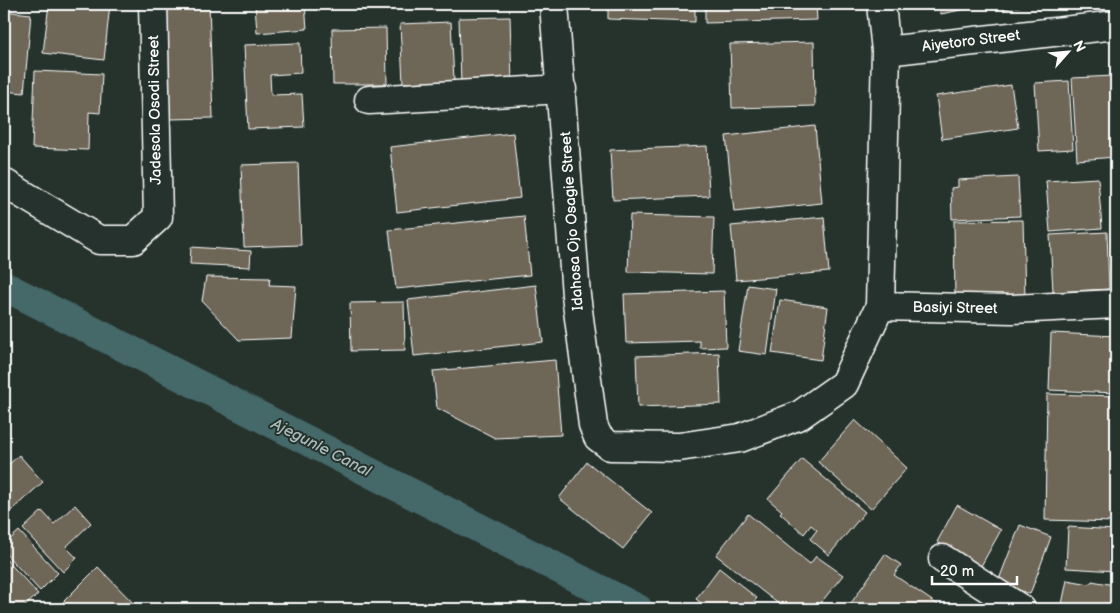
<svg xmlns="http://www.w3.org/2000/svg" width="1120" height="613" viewBox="0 0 1120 613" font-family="'Balsamiq Sans',sans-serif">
	<rect width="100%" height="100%" fill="#26332d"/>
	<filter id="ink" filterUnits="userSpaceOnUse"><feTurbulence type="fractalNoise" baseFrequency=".02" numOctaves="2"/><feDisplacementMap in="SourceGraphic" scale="10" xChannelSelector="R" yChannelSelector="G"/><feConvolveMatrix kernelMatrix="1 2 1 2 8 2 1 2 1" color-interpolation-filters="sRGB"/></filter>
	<g filter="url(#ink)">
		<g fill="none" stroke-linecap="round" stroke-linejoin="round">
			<path stroke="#446868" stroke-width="30" d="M4,286L638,609"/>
		</g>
		<path fill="#6e6656" stroke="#fff" d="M49,4H110L104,60L43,53Z
			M166,4H209L213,118L170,119Z
			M255,4H305L307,29L257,33Z
			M608,4H695V22L608,19Z
			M705,4H816L817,20L705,23Z
			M939,4H990L941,14Z
			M1003,4H1029L1004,9Z
			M4,11L31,14L24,93L4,91Z
			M510,17L512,83L461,84L459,18Z
			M451,22L454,81L403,83L400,24Z
			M386,28L387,84H333L332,29Z
			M814,42L815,106L732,108L730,44Z
			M300,43L301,73L270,75L271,95L302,94L304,127L248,129L244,45Z
			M35,71L102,74L100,113L89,112L88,150L32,148Z
			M1114,76L1116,157L1077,160L1072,78Z
			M1069,81L1073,149L1039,151L1035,83Z
			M1011,85L1018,128L942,139L936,96Z
			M815,126L822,203L734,212L726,136Z
			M513,133L520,198L397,212L390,147Z
			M707,146L709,196L613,200L610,150Z
			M298,163L301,245L244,247L241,165Z
			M1018,177L1020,216L952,219L951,188L958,187V180Z
			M1098,178L1102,228L1050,232L1046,181Z
			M630,215L714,217L712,274L628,272Z
			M524,216L530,275L396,289L389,230Z
			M824,217L829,272L736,280L731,226Z
			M1023,220L1025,299L955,301L954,221Z
			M1107,232L1109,289L1053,292L1050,235Z
			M191,247L251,251L250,267L190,264Z
			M206,277L270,278L269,285L296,286L292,338L239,340L202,301Z
			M536,285L543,342L414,356L408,300Z
			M748,285L776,289L767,355L738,351Z
			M724,291L726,347L700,348V341L626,343L624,294Z
			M780,300L828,307L821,360L772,353Z
			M404,302L405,350L351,351L350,303Z
			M1051,333L1116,336V393L1049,390Z
			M719,353L721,404L638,407L636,356Z
			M555,360L561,435L495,438L437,408L433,371Z
			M1047,394L1116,396V522L1045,520Z
			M855,420L907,468L871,509L818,462Z
			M19,455L43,482L4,517V469Z
			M802,459L865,512L829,555L810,539L817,530L811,525L804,534L780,513L782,511L768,499Z
			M587,462L652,513L623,549L559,498Z
			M75,505L91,523L66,547L77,558L63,572L23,529L42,511L54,524Z
			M957,505L1001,530L981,566L937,542Z
			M748,514L810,564L816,556L843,575L816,609H785L716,555Z
			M1020,525L1051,537L1030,594L998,582Z
			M1068,527L1116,530V571L1066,568Z
			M19,531L58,573L40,591L4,552V545Z
			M885,554L901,565L894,575L944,609H847Z
			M4,557L38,594L22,609H4Z
			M98,567L139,609H58L57,608Z
			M719,568L757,598L748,609H709L696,599Z
			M1067,580L1090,584L1092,581L1114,585L1111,609H1061Z
			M1114,595H1116V609H1113Z"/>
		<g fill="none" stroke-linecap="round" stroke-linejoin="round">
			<g stroke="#fff" stroke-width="31">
				<path id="minor" d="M554,4L576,295L593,425L598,437L610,446L679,447L740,438L800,415L844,384L880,306L1012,309L1116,304
					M886,51L1116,25
					M369,100L562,89
					M4,183L99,240H133L158,217L153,4
					M880,306L886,51L881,4
					M943,559L1021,609"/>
			</g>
			<use href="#minor" stroke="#26332d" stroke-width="28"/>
		</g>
	</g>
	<g text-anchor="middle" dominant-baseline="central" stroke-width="4" stroke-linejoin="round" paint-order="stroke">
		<g font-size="15" fill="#fff" stroke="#26332d">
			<text transform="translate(971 41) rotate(-7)">Aiyetoro Street</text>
			<text transform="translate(155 110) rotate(-91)">Jadesola Osodi Street</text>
			<text transform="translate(572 221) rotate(-94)">Idahosa Ojo Osagie Street</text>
			<text transform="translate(955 308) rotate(1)">Basiyi Street</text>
		</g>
		<g font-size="16" font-style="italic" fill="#abbbbb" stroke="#26332d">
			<text transform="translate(321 448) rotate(27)">Ajegunle Canal</text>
		</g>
	</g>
	<rect width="1120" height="613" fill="none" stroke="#26332d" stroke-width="20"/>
	<rect x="10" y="10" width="1100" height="593" fill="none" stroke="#fff" stroke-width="2" filter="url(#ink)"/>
	<g transform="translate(1068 52) rotate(63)" stroke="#26332d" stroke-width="4" paint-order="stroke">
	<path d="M0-4L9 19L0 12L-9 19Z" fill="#ffffff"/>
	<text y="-8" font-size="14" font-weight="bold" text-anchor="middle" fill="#ffffff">N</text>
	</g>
	<path d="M932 576v8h85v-8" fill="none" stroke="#ffffff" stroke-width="2.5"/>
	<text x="940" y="576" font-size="15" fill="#ffffff" stroke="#26332d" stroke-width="4" paint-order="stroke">20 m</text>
</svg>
